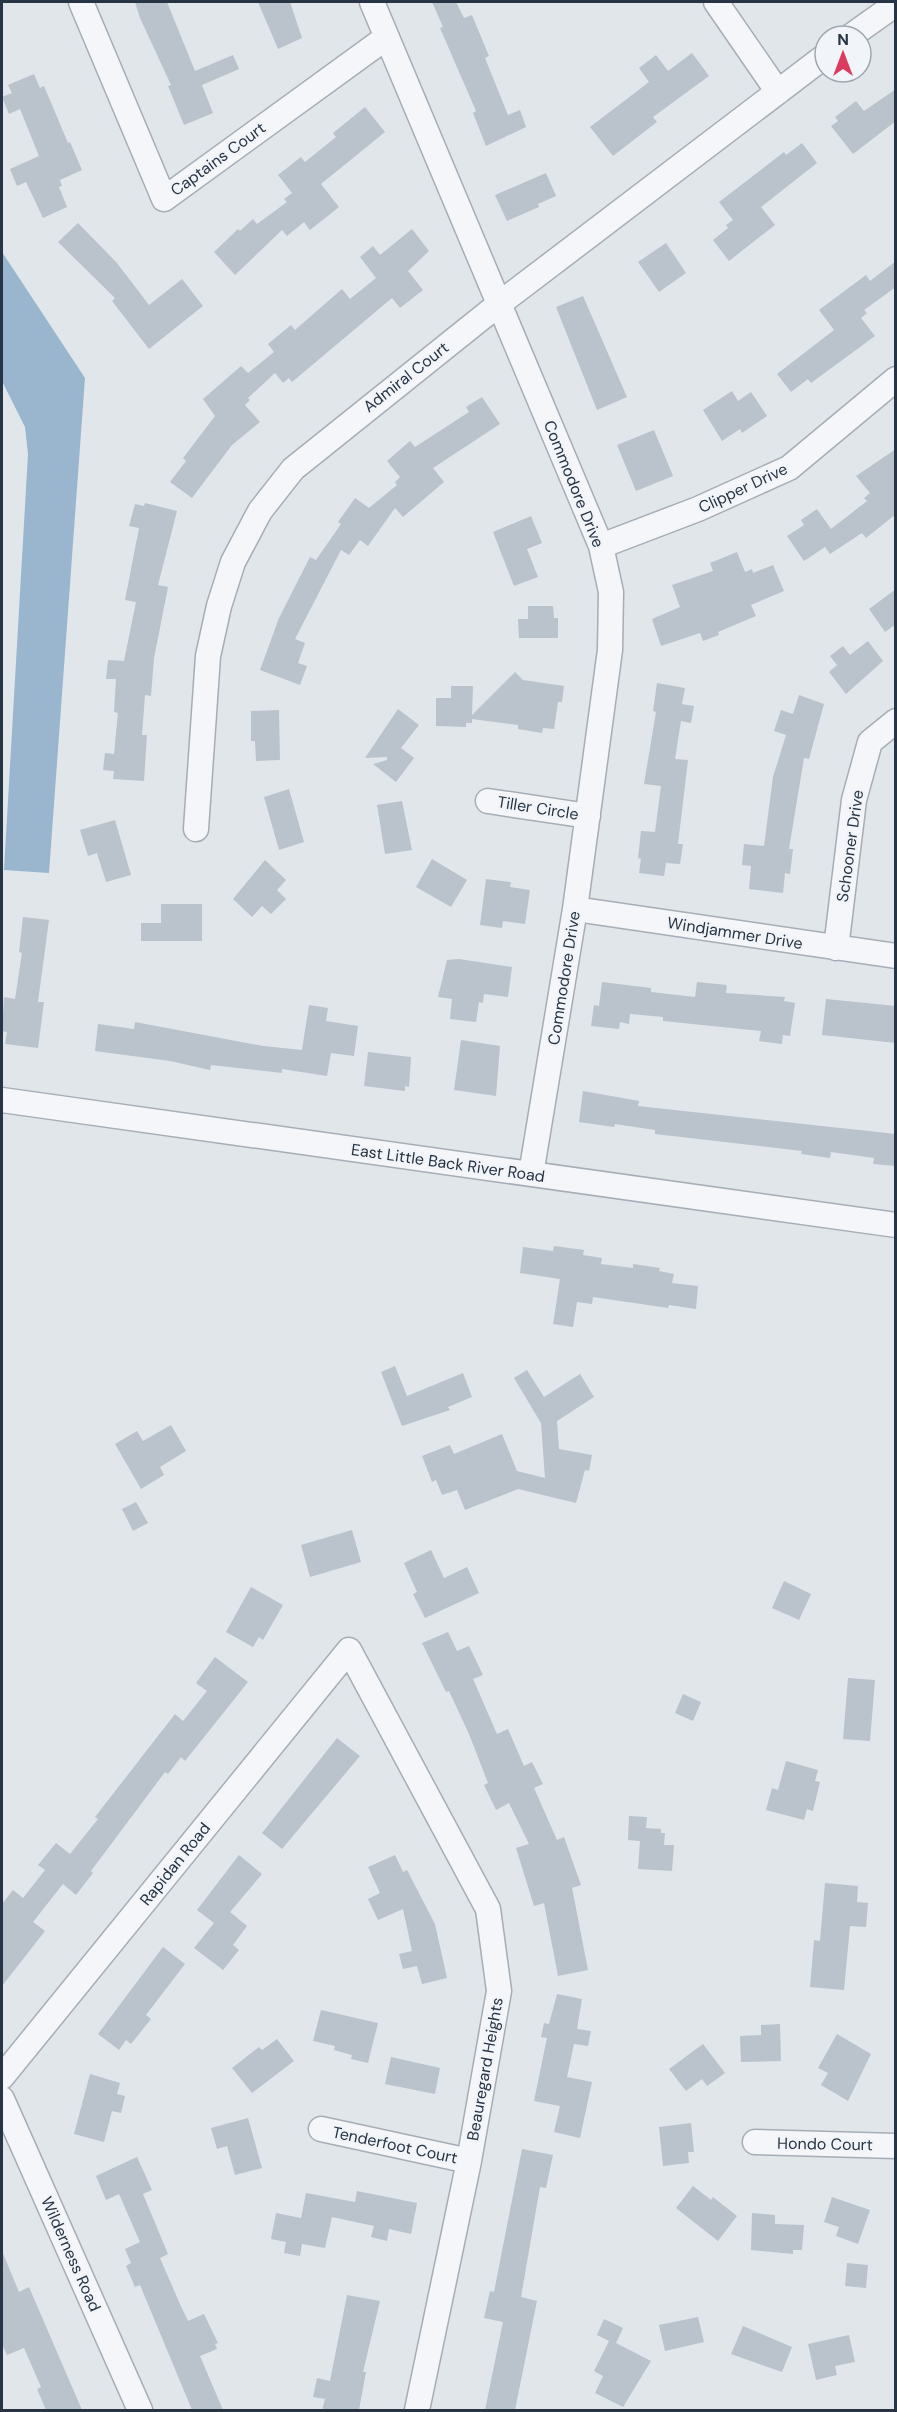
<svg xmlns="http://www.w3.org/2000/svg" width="897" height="2412" viewBox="0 0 897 2412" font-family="'DM Sans',sans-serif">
	<rect width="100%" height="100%" fill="#e1e6eb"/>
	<path fill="#99b6ce" d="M2,252L85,378L49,873L4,870L28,454L25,427L2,381Z"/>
	<path fill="#bac2cb" d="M135,2H167L195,71L233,55L239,69L202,85L213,113L184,125L168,86L171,85L140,18Z
		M258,2H290L302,38L278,49Z
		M432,2H456L464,18L472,15L489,56L485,58L508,115L520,110L526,127L486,146L473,113L476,111L440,28L443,27Z
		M692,53L709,76L653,117L657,122L613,156L590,127L649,82L639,68L656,55L668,71Z
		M34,74L40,88L44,86L68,143L70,142L82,170L60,180L62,186L59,187L67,207L43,218L26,182L17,186L10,169L39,156L20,109L9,114L2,97L12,93L8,85Z
		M896,89V121L853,154L831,126L838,121L835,117L856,101L864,111Z
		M365,107L385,132L321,184L339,207L310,230L304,222L287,236L282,230L235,275L214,252L238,229L240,231L253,219L257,224L287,202L284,199L292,193L278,175L301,157L305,162L336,137L333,133Z
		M802,143L817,163L761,207L775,225L729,261L713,240L728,228L726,225L733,220L719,202L784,152L786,155Z
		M546,173L556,196L538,204L539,207L507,221L495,195Z
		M78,223L117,263L149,305L182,279L203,306L149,349L112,301L115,298L58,242Z
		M412,229L429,251L408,271L423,290L400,308L392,298L292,382L289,378L283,383L275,373L248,398L250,400L245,405L260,422L232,445L192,498L170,482L186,461L183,458L215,416L203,399L241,366L248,373L274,352L268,344L291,325L295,330L342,289L350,299L376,278L360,257L373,246L380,255Z
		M666,243L686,273L659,292L638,262Z
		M896,261V287L864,310L867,313L861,318L875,336L811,383L808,379L791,392L777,374L834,330L819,310L866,275L870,281Z
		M583,296L627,397L597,410L556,307Z
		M732,391L738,401L751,392L767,416L742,433L740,429L722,441L703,410Z
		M482,397L500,424L433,468L444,482L403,517L395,508L368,546L360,540L349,555L341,550L295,639L305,643L298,663L307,666L300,685L260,670L279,618L310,557L316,560L341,524L338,522L355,498L369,508L397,485L395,482L400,477L387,461L410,441L415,447L469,412L466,407Z
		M654,430L673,476L636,491L617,445Z
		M896,449V514L866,538L862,533L830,554L825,547L804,561L787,536L804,525L801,520L817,509L831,529L867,501L864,498L870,493L856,476Z
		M145,503L177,511L158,585L168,587L154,658L151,696L145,695L142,735H147L144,781L113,779L114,771L103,770L105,753L114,754L118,713L114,712L116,679H106L108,660L124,661L136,602L125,600L139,528L129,526L135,504L144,506Z
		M531,516L542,543L527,549L538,577L514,586L493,532Z
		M737,552L745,572L752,569L753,573L773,565L784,591L751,605L756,616L718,632L719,635L703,641L700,633L661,646L652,619L680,607L672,585L713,571L710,563Z
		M896,589V624L885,632L869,609Z
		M528,606H553L554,618H558V638H519L518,619H528Z
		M868,641L883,661L846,694L829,672L837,665L830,656L843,646L850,655Z
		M515,672L523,680L564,686L562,702H558L554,729L543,728L542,733L518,729V725L472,719V723H466V727L436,726V698H451V686H473L472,715Z
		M657,683L685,688L682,704L694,706L691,723L681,721L675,759L688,760L678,844H683L680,864L666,863L664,876L639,873L641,859L638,858L641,831L655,832L661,786L644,784L656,712L653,711Z
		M799,695L824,704L809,759L804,758L789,849H793L790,874L785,873L783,893L749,889L751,866L742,865L744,844L764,846L773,777L786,735L774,731L781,710L793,714Z
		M398,709L419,725L401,748L414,758L396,782L373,764L387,760V757L365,758Z
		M279,710L280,760L256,761L255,741H251V711Z
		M289,789L304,842L279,850L264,797Z
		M402,801L412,850L385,854L377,805Z
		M115,820L131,875L106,882L97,853L88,856L80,830Z
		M432,859L467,880L451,907L416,887Z
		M265,860L286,880L277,890L286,899L271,914L262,906L252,917L233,899Z
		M486,879L511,882L510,887L530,890L525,924L503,921L502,928L480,925Z
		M161,904H202V941H141V923H161Z
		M23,917L49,920L38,1002H44L38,1048L5,1044L7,1032L2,1031L4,997L15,999L22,953L19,952Z
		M459,959L512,967L508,997L484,994L483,1003L479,1002L476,1022L450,1019L452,999L438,997L447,960Z
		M602,982L651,988V992L695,997L697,982L727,985L726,993L785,997L784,1001L795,1003L790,1036L783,1035L782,1044L759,1041L761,1031L663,1021V1017L630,1014L629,1024L620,1022L619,1029L591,1026L594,1005L599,1006Z
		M826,999L896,1006V1043L822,1035Z
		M309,1005L328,1008L326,1021L358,1026L354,1056L331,1053L327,1076L282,1069V1073L211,1065L210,1070L170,1061L95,1051L98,1024L134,1029L135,1022L263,1046L302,1050Z
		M461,1040L500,1046L496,1096L454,1090Z
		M368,1052L411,1057L409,1087L405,1086V1091L364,1086Z
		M583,1091L639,1101L638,1106L896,1134V1166L873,1164L874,1158L831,1152L830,1158L801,1154L802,1151L655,1134V1130L615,1124L614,1127L579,1122Z
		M554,1246L584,1250L583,1255L602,1258L601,1264L633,1268V1264L660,1268L659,1271L674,1274L672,1283L698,1286L696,1309L669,1305L668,1308L593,1297L592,1304L577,1302L573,1327L553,1324L560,1279L520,1273L523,1247L553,1251Z
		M395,1366L407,1396L463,1373L472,1397L448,1407L450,1410L402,1426L381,1372Z
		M527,1370L544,1397L580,1374L594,1397L557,1421L559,1449L592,1455L589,1471L585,1470L576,1503L518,1489L465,1510L457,1490L442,1495L436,1480L432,1482L422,1456L450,1445L454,1454L502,1434L517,1471L545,1478L541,1423L514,1378Z
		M171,1425L186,1451L160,1467L164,1475L141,1489L115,1444L137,1431L143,1441Z
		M136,1502L148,1523L133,1531L122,1509Z
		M352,1530L361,1562L310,1577L301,1545Z
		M431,1550L444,1578L467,1567L479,1593L425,1618L413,1594L417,1592L404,1563Z
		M784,1581L811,1594L799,1620L772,1608Z
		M251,1587L283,1605L263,1640L259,1637L253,1647L226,1632Z
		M448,1632L457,1651L469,1646L483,1675L473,1679L497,1734L508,1729L524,1766L532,1762L543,1784L534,1788L557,1840L564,1837L581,1885L572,1888L588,1970L558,1976L544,1903L534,1906L516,1848L529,1844L509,1803L496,1810L484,1785L488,1783L469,1734L449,1691L446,1692L422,1643Z
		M215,1657L248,1682L185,1761L181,1757L168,1774L165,1772L91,1871L93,1873L76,1895L63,1884L33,1922L45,1931L2,1986V1904L13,1890L23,1898L45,1870L38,1865L56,1843L70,1854L98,1819L95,1817L175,1714L183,1721L207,1691L196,1683Z
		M848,1678L875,1680L870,1741L843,1739Z
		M683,1694L701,1702L693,1721L675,1713Z
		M337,1738L360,1756L282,1849L262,1833Z
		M786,1761L818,1770L815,1781L820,1782L813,1811L807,1809L804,1820L766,1810L772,1788L778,1790Z
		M629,1816L647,1817L646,1828L661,1829V1833H665L664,1845H674L672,1871L638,1869L640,1841L628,1840Z
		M239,1855L262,1874L230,1912L247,1926L233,1945L239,1950L223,1970L194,1948L214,1923L197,1910Z
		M395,1855L403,1872L407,1870L435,1924L447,1978L422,1984L417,1966L403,1969L399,1954L412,1951L403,1909L378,1920L368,1899L380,1893L368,1867Z
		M825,1883L858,1886L857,1902L868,1903L866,1927L850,1926L844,1990L810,1987L814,1940L820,1941Z
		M163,1947L185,1964L146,2015L151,2019L131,2044L126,2040L119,2050L98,2034Z
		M557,1994L582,1999L577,2029L591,2031L588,2046L574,2044L567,2077L592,2082L580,2138L554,2132L560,2106L534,2101L547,2038L541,2037L544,2023L549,2024Z
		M321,2010L378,2023L368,2063L351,2059L352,2055L334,2050L335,2046L313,2041Z
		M780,2024L781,2061L741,2062L740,2036L761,2035V2025Z
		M837,2034L871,2054L848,2101L821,2085L828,2073L818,2068Z
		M277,2039L294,2061L252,2093L232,2068L259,2047L262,2050Z
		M703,2044L725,2073L707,2086L702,2079L686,2091L669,2069Z
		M391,2057L440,2068L435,2094L385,2084Z
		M90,2074L120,2083L117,2094L125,2096L121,2113L112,2111L104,2142L74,2134Z
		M248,2118L262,2168L235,2175L227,2146L217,2149L211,2128Z
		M691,2123L694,2152H688L689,2163L663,2166L659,2127Z
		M522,2149L553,2155L546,2188L540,2187L521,2297L537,2301L515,2410H485L503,2322L484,2318L490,2291L494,2292Z
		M137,2157L152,2190L143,2194L168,2254L160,2258L179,2302L188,2321L204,2314L218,2343L215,2344L217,2349L200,2356L223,2410H192L140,2285L135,2287L126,2266L131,2263L125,2249L140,2242L119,2194L106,2200L96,2176Z
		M693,2186L711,2200L713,2197L737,2216L718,2241L676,2208Z
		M357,2191L417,2203L411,2234L389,2229L387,2241L371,2237L374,2226L332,2217L325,2248L302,2244L300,2256L284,2253L286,2242L271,2239L276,2213L301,2218L306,2193L355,2202Z
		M832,2197L870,2210L858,2244L836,2236L839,2227L824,2222Z
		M752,2213L775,2215V2224L804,2225L802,2250H793V2254L751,2250Z
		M2,2251L19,2292L29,2287L82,2410H46L37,2389L41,2387L24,2348L7,2355L2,2344Z
		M847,2263L868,2265L866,2288L845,2286Z
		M347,2295L380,2301L363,2372H366L359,2410H322L325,2399L313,2397L317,2378L330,2381Z
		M698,2317L704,2342L665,2351L659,2325Z
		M604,2319L623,2328L616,2343L651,2361L623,2407L595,2393L603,2376L594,2371L609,2341L597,2335Z
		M743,2326L792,2347L782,2372L731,2354Z
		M849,2335L855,2362L835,2366L837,2375L816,2380L808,2344Z"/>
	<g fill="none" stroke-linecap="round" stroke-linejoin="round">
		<g stroke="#a5adb6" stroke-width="27">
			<path id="minor" d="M81,2L164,199L387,37
				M372,2L601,546L611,592L610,650L575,909L531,1174
				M716,2L778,92
				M851,36L896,4
				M601,546L698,509L789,468L896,379
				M488,801L588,816
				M196,829L208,656L219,606L233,562L260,511L293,469L499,304L825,56
				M575,909L896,956
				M836,948L854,800L870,742L896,721
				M2,1100L896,1225
				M2,2077L349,1650L488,1909L499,1991L469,2161L417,2410
				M2,2099L140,2410
				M321,2129L469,2161
				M755,2142L896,2146"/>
		</g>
		<use href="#minor" stroke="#f4f6f9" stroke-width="24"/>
	</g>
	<g text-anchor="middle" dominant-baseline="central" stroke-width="5" stroke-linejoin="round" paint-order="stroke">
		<g font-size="16" fill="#273444" stroke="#f1f4f8">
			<text transform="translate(218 159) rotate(-36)">Captains Court</text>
			<text transform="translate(406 377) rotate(-38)">Admiral Court</text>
			<text transform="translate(574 484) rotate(68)">Commodore Drive</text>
			<text transform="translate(743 488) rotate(-25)">Clipper Drive</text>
			<text transform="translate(538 808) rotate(9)">Tiller Circle</text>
			<text transform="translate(850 846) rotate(-82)">Schooner Drive</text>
			<text transform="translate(735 933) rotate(9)">Windjammer Drive</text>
			<text transform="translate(564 978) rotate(-81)">Commodore Drive</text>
			<text transform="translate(448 1163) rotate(8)">East Little Back River Road</text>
			<text transform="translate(175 1864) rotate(-51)">Rapidan Road</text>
			<text transform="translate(485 2069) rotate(-80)">Beauregard Heights</text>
			<text transform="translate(825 2144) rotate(1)">Hondo Court</text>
			<text transform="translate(395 2145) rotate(12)">Tenderfoot Court</text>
			<text transform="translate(71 2254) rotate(66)">Wilderness Road</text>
		</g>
	</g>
	<rect width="897" height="2412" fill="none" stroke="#273444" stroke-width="6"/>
	<g transform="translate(843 54)"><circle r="28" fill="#f1f4f8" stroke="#a0a7b0" stroke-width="1.5"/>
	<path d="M0-4.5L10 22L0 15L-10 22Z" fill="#db3b5f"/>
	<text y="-9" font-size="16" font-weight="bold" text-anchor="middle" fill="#273444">N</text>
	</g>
</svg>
